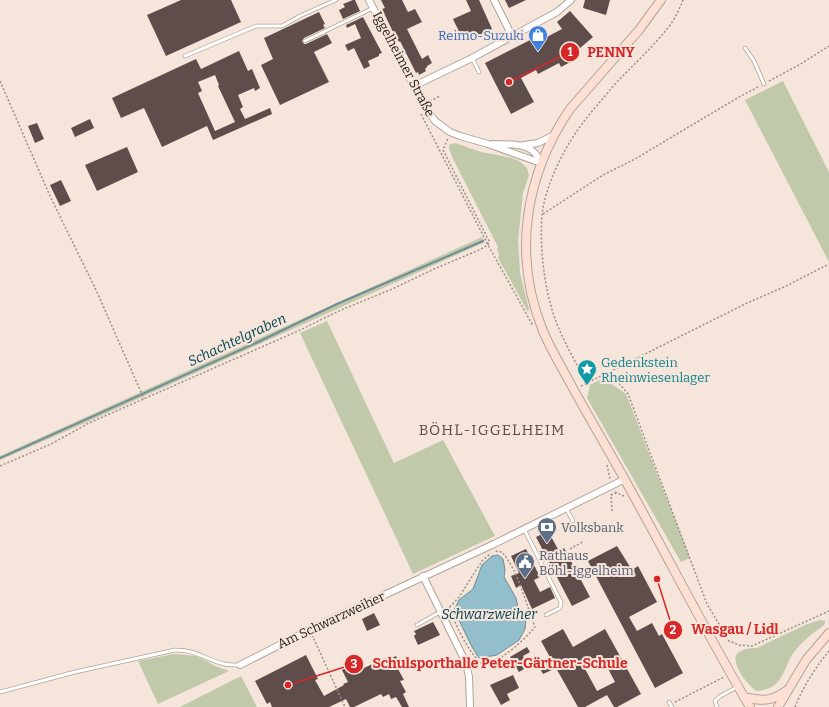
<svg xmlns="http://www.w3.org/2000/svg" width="829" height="707" viewBox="0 0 829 707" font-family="Bitter,serif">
	<rect width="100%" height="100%" fill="#f6e5da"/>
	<path fill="#c1c9ab" d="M783,81L829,172V262L745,100Z
		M455,143L481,152L512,158L519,161L527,168L529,175L523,193L518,240L520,272L524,290L529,309L528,312L498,258L499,255L497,250L498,247L452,157L449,148V145Z
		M482,237L485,242L85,423L0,460V456Z
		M327,321L394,463L443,440L495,536L413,574L300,333Z
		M603,378L626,394L690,558L681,562L587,398L590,385Z
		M820,620L825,621V624C821,628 817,630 813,633C808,637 803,642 799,646C781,664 788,689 756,691C747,683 733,668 736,655C741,649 749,648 757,648L805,625Z
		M174,654L197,656L215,666L229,671L158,704L138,661Z
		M241,676L257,707H180Z"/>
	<path fill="#93becb" stroke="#708d95" d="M498,555L503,559L505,570L504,577L516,598L518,608L526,619L525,629L519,640L497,655L479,658L472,647L454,610L459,600L473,589L482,565L492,556Z"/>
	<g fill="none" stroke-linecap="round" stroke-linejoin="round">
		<path stroke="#708d95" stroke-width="2" d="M0,458L256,343L337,304L483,241"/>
	</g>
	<path fill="#5f4d4c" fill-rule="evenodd" d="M181,0H231L241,22L166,56L147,15Z
		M353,0H355L360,11L343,19L339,10L345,7L343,4Z
		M381,0H402L408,12L415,9L422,22L407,29L422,59L428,55L432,63L427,66V67L425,69L426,71L419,75L418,72L416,73L400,41L399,42L393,32L382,9L385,8Z
		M466,0H479L492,29L464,42L453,19L471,11Z
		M505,0H526L509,8Z
		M585,0H610L606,15L583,8Z
		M570,11L593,37L573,54L576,59L561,67L559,63L538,74L536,70L521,78L534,102L511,114L485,63L538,36L541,40L562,29L557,22Z
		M319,12L325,24L323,25L325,28L304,38L302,41L304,44H306L327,34L332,43L314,52L329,82L280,105L261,65L273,59L264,38Z
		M363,17L382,53L379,54V56L368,61L370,66L364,69L354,48L348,51L345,45L361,38L355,24L347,28L346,25Z
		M239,51L248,71L252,69L260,88L255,91L254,88L238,95L243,107L240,109L245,119L270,108L272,114L213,140L207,126L162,147L144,108L121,118L112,98L196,59L201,69ZM215,75L219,85L218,86L235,122L215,131L198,93L202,91L198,82Z
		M90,119L94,128L75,137L71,128Z
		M37,123L44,139L35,143L28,126Z
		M127,147L138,172L97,191L85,165Z
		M61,180L71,201L60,206L50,185Z
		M548,531L559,551L564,548L590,597L572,606L536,537Z
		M617,546L632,570L638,566L657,602L629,617L637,631L652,623L659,636L662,634L683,673L655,688L588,561Z
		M526,549L540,577L534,580L540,592L550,587L555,598L532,609L521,585L516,588L511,576L519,573L511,556Z
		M374,613L380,625L367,631L362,619Z
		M433,622L440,635L418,645L414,636L416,634L414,631Z
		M563,629L573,647L605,629L641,694L617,707H614L607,695L585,707H578L556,668L543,674L538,665L551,659L541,641ZM602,657L615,682L597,691L584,667Z
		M527,647L530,652L523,656L529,666L519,672L510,657Z
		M306,655L318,679L315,680L324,696L344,685L343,684L348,682L342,670L359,662L362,669L387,657L388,660L396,656L401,667L398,669L404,680L400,681L406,692L403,694L409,707H402L396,697L391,699L389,694L383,697L381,694L354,707H350L346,699L329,707H272L270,702L267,704L255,681Z
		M513,675L519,688L507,694L510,700L501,705L490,685Z"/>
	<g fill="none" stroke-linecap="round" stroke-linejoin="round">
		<g stroke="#b2a398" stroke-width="4.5">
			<path id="lane" d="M305,41L373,8
				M745,48L754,61L764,84
				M185,56L256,26H282L302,15L336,0
				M472,58L479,72
				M566,508L573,521
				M524,529L561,602L560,608L546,615
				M417,625L440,612
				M0,692L75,672L175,650C197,650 204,659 224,664C229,665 234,665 240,665
				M669,702L672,707
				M717,707L715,701L719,697L737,687"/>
		</g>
		<g stroke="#b2a398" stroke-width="8">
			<path id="street" d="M369,0L423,104L435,121L450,132L460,136L488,144L541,163
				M494,0L512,36
				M414,86L472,58L557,12L571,0
				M493,144C513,145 532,141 541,163
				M524,145L538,143L554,135
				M423,576L466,663L469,677L470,707
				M240,665L309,630L494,544L625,479"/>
		</g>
		<g stroke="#b2a398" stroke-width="10">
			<path id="secondary" d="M661,0L639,30L570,109C525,175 512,255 543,331C550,348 560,364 569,381C589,418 611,454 631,491C671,563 708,636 750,707
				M744,697C762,701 771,702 786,691
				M778,707L806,660L829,633"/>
		</g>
		<path stroke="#9a8e86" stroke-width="1.5" stroke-dasharray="2 2" stroke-linecap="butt" d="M0,81L50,196L97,292L144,399
			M769,81L799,65L829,46
			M430,101L440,96
			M421,114L488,245L533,326
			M543,214L603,175L635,159L739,97L760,86
			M609,371L628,394L707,604L729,641L739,645L752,646L829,611
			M586,383C574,358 558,333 551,306C543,277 540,245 542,215C545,188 561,154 577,131C588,115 602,100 615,84C632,66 651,49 667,29C674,21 679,10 683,0
			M581,386L745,304L784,287L829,264
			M607,465L610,479
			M0,466L51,444L89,423L298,331L341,310L390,290L434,269L479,250L488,245L489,241L443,150L448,138
			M615,492L624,496
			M612,511L611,495L616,493
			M570,549L584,541
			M449,607C455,624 469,654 483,665C503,660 522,642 535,627C526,604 518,570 502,552L494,551
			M447,610L459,597L482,561L491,553
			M312,635L345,707
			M675,702L724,677
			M795,707C803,687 815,668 829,651"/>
		<use href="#lane" stroke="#fff" stroke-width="3"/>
		<use href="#street" stroke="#fff" stroke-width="6"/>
		<use href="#secondary" stroke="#fddfd3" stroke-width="8"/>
	</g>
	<defs>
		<g id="shop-pin" transform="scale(1)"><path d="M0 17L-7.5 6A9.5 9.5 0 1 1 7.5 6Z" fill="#3f7fe0" stroke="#f6e5da"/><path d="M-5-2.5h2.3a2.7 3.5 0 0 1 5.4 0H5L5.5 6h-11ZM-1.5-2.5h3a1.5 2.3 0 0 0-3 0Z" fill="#fff"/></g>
		<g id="sight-pin" transform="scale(1)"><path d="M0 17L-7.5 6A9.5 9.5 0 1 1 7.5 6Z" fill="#0f9aa8" stroke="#f6e5da"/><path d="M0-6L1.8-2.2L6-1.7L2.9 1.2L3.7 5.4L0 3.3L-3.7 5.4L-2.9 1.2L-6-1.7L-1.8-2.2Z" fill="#fff"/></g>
		<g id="bank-pin" transform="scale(1)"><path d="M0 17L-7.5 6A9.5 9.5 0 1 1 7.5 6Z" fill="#5c6f8a" stroke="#f6e5da"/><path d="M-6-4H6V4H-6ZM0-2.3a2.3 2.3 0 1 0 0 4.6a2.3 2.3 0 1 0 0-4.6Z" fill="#fff"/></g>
		<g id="civic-pin" transform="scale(1)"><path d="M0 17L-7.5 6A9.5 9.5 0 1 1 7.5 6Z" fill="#5c6f8a" stroke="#f6e5da"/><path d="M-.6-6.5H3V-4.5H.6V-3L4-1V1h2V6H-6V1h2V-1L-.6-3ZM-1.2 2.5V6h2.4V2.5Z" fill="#fff"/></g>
	</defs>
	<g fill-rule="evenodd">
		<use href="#shop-pin" x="538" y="35"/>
		<use href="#sight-pin" x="587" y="369"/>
		<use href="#bank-pin" x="547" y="527"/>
		<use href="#civic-pin" x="525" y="562"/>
	</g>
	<g text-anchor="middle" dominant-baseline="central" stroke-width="4" stroke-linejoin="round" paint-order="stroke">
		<g font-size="13" fill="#366cbe" stroke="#f6e5da" text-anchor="end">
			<text x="524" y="35">Reimo-Suzuki</text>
		</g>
		<g font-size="13" fill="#201b17" stroke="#f6e5da">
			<text transform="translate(404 64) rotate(62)">Iggelheimer Straße</text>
			<text transform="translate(331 620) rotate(-25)">Am Schwarzweiher</text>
		</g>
		<g font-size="13" fill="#0d838f" stroke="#f6e5da" text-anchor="start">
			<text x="601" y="362">Gedenkstein<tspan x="601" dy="15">Rheinwiesenlager</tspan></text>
		</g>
		<g font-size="13" fill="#4e5e75" stroke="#f6e5da" text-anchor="start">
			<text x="561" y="527">Volksbank</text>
			<text x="539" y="555">Rathaus<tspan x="539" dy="15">Böhl-Iggelheim</tspan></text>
		</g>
		<g font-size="14" font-style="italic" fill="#034453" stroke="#f6e5da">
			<text transform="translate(237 340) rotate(-25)">Schachtelgraben</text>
			<text x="489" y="614">Schwarzweiher</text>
		</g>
		<g font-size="15" letter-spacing="1" fill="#5b4e44" stroke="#f6e5da">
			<text x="492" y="430">BÖHL-IGGELHEIM</text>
		</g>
	</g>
	<path fill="none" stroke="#d62828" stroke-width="1.5" d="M509 82L570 52M657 579L673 630M288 685L354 664"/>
	<g fill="#d62828" stroke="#f6e5da" stroke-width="1.5">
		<circle cx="509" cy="82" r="4"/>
		<circle cx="657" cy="579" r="4"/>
		<circle cx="288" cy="685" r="4"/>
		<circle cx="570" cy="52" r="10"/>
		<circle cx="673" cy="630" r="10"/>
		<circle cx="354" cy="664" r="10"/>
	</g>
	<g font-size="12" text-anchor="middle" font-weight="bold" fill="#fff">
		<text x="570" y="56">1</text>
		<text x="673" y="634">2</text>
		<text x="354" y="668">3</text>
	</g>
	<g font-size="14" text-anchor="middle" font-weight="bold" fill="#d62828" stroke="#f6e5da" stroke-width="4" stroke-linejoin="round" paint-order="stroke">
		<text x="611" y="57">PENNY</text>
		<text x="735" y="634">Wasgau / Lidl</text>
		<text x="500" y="668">Schulsporthalle Peter-Gärtner-Schule</text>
	</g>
</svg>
